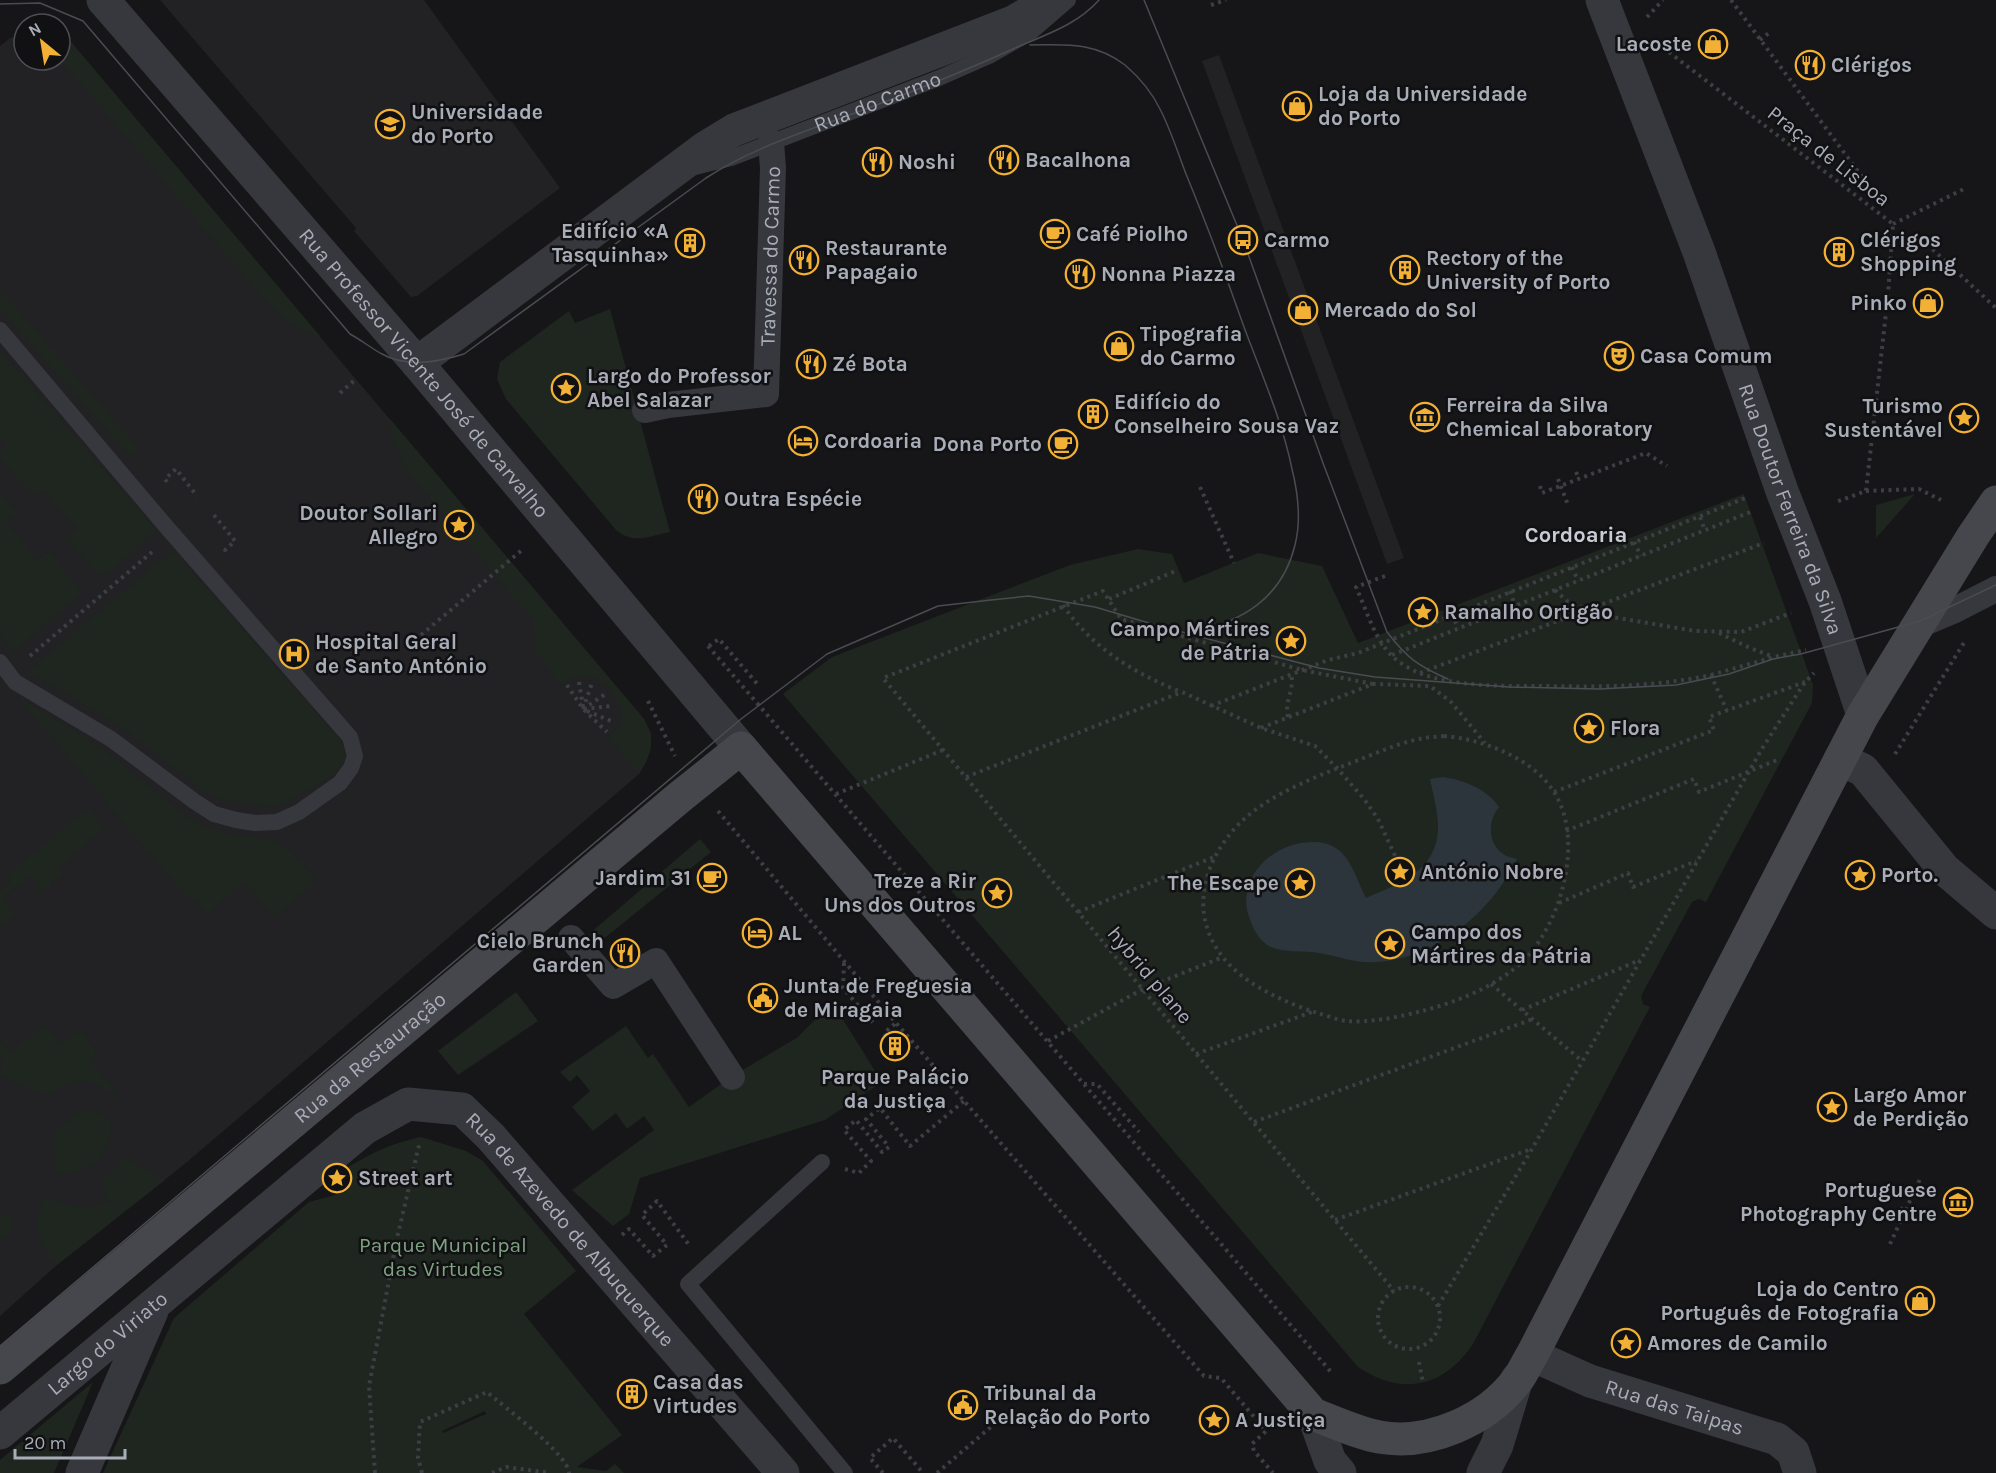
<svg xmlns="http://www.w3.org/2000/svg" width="1996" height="1473" viewBox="0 0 1996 1473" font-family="Karla,sans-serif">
	<rect width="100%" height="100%" fill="#161618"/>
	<path fill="#222225" d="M160,0H424L560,188L417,296L411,297L354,231L356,228Z
		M60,30L644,719L651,733V748L646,762L639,774L241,1116L181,1167L57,1265L0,1316V46L9,39L24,32V60H60Z
		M1219,55L1404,558L1387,564L1202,61Z"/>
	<path fill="#1e261f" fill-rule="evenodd" d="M60,30H61L320,336C286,330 264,298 242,273L60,59Z
		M24,32V57L9,39Z
		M0,290L137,446L136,455L132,456L127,453L0,309Z
		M610,309L670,532C649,536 634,545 616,530L506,399L497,379L500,362L569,311L575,323Z
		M0,350L157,531L101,578L67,537L77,529L43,489L34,497L0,458V452L6,446L0,438Z
		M390,419L644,719C656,742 652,753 639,774L607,737C612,733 617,729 620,723C622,717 621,710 618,704C610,680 584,667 562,685L536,654L533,621L408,472C398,454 391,440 390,419Z
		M0,493L17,512L6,521L37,560L49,551L82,593L12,653L0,633Z
		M1744,494L1813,685L1812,703L1706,902L1699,899L1692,902L1641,996L1643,1004L1650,1007L1473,1344C1444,1387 1402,1397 1358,1367L783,694L832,657L1070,565L1138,549L1172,554L1184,583L1258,553L1322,566L1358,643Z
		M1915,494L1876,538V505Z
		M173,550L340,740L345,751V760L333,776L282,805L270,807L223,800L205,792L126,730L28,671Z
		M17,696L98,745L187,817L210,829L230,834L268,839L277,843L290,850L317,880L274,917L245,882L207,914L194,899L190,901Z
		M88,808L105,828L59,867L64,873L37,895L34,891L40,886L31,876L3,898L15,914L0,927V891L11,882L6,876Z
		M700,839L711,852L596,945L589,934Z
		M516,992L538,1021L458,1075L438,1051Z
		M832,1002L882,1082L825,1120L640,1178L629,1214L613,1226L572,1190L654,1130L644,1116L627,1129L616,1113L593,1131L572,1107L590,1091L577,1075L570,1082L560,1072L626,1026L648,1058L653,1054L689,1107L731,1077L798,1037Z
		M44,1024L61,1045L79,1030L97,1051L90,1060L126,1103C94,1080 82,1072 47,1095L0,1076L4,1060L0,1059V1041L10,1053Z
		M89,1111L97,1112L110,1119C115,1138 100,1164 81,1171C73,1174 65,1174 57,1172C57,1162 52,1152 53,1142C55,1127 75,1113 89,1111Z
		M421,1137L466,1151L483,1161L576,1271L524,1314L622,1435L577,1467L606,1471L615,1464L624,1473H103L174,1318L309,1202L346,1192L345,1169C372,1153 389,1144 421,1137ZM485,1411L486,1414L443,1433L442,1431Z
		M126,1158L165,1180L57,1265C37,1241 30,1225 46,1196C67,1207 85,1210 109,1203L102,1182Z
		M15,1210L12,1214V1229L0,1239V1218Z
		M93,1382L54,1473H0V1460Z"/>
	<path fill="#2c353c" d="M1443,777C1464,780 1487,789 1499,807C1488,820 1487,843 1503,854C1507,857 1513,858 1517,859C1491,912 1438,958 1377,962C1357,964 1338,956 1319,953C1303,950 1279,954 1266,944C1257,937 1253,928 1249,917C1236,878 1272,843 1311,842C1348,841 1352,870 1366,898C1399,884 1439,870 1438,826C1438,811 1433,794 1430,779Z"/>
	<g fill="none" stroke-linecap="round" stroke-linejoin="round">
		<path stroke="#3d3f44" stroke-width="4" stroke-dasharray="3 4.5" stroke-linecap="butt" d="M1731,0L1871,189
			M1211,5L1226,0
			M1647,17L1663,0
			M1760,40L1770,32
			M1657,43L1893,224L1888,295L1866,491L1836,502
			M1893,224L1966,188
			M1916,234L1996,308
			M340,393L356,379
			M1576,472L1579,479
			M1558,479L1568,505
			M167,482L165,479L176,469L197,496
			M1540,486L1542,493L1646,453L1667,466
			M1200,487L1234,563
			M1866,491L1919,489L1941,500
			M214,515L235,541L225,550L224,548
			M1700,517L1705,531
			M1634,542L1641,556
			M1572,567L1578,581
			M1385,576L1356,587C1366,609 1374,638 1392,656C1399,663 1410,669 1419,673C1457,687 1502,686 1542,686C1599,687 1655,687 1711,675L1727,711
			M1555,590L1567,601L1601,615L1695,631L1741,632L1791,613
			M1510,591L1515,606
			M1109,599L1178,570
			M1063,605C1092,648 1134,673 1181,692
			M1452,614L1458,628
			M1719,633L1750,648L1774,657
			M421,635L522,550
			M708,646L1331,1372
			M709,646L719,639L759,686
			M1392,655L1753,511
			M30,656L152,552
			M1420,673L1764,543
			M1711,675L1774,657L1806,650
			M579,682L583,706
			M1373,684L1302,670L1121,619L1103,591L883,678L1394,1291
			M567,685L583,709L607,732
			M648,701L675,756
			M1211,706L1328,660L1358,653L1748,497
			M583,709L607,693
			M583,709L592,683
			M584,709L611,706
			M587,711L611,721
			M1288,717C1284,701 1295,690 1291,674
			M1261,728L1373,684L1430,686L1451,702L1485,743
			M1444,736C1482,739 1533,758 1554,792C1585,840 1561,925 1522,962C1495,987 1457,1002 1422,1011C1399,1017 1370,1023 1346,1021C1337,1020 1326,1015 1317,1013C1284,1002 1243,984 1222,956C1188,912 1204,859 1240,823C1271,792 1326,773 1366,757C1384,750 1400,743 1419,739C1427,737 1436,737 1444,736Z
			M1895,754L1965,641
			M966,777L1182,692L1261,728L1315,746L1337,768L1364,799L1378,819L1397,860
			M1554,792L1714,730L1709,717L1805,682
			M836,794L943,750
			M718,811L896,1023L1204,1376L1221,1378L1266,1431L1252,1444L1254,1451L1273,1473
			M1566,831L1694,779L1699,792L1777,760
			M1559,903L1628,873L1633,887L1696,861
			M1078,912L1214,857
			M844,963L843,988L875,1025
			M1491,984L1582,1061
			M1522,1010L1640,960
			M1048,1041L1143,989L1223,957
			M891,1042L884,1033L896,1023
			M1196,1054L1312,1012
			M1084,1084H1097L1139,1132
			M1254,1122L1533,1019
			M845,1169L859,1173L871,1161L844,1130L856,1120L882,1152L889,1147L866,1119L880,1108L910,1146L964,1101
			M1900,1208L1910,1213
			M1335,1220L1531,1149
			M622,1235L629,1229L653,1256L667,1245L642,1215L657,1201L689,1245
			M1890,1244L1921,1177
			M1378 1318a31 31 0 1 1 62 0a31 31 0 1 1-62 0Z
			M1438,1306L1532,1149L1763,747L1805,682L1814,673
			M1419,1362L1423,1383
			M375,1473L369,1386L397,1238L420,1141
			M422,1473L418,1458L420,1422L487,1392C503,1406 569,1455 569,1473
			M492,1473L506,1467L550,1473
			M883,1473L870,1458L893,1438L923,1473
			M937,1473L992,1426"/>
		<g stroke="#37383d" stroke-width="16">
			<path id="s1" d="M691,168L731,158L939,78L989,56L1031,32L1068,0"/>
			<path d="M0,330L164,524L350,737L355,756L351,768L340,783L299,812L277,822L255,823L236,820L214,814L194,801L111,739L15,682L0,662"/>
			<path d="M822,1162L688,1284L845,1473"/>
		</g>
		<g stroke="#37383d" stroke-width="26">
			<path id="s2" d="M645,410L668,405L766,394L773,168L771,142"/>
			<path d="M1917,626L1955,610L1996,589"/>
			<path d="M571,938L613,986L656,961L732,1077"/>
		</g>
		<g stroke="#37383d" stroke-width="33">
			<path d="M1840,759L1863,770L1944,869L1996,913"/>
			<path id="s3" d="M1532,1355L1590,1381L1777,1439L1793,1452L1800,1473"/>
			<path d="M1313,1414L1330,1461L1340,1473"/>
			<path id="s4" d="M0,1433L365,1128L408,1104L462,1109L491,1137L783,1473"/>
			<path d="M82,1473L152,1311"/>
			<path d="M1483,1473L1497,1445L1517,1379"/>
		</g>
		<g stroke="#37383d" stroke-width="33">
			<path id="s5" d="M103,0L417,363L741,748"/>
			<path id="s6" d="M1602,0L1699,252L1782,491L1825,601L1863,715"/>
			<path d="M417,363L706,147L734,130L1013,22L1051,0"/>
		</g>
		<path stroke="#45474d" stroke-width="33" id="s7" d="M0,1368L681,796L741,748L1313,1414C1334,1422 1357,1433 1379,1437C1429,1446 1488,1420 1518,1379C1523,1372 1527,1363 1532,1355L1863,715L1973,536L1996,502"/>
		<path stroke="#4a4c52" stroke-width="1.5" d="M1144,0L1243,240L1323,463L1387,632C1407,658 1418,666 1448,679
			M0,4L40,3L83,21L350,334C361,340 371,348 382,354C407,368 438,362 464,354L706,178C752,148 802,133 852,114C907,94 960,73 1013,49C1044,35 1076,26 1099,0
			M1030,45C1065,45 1094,41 1125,65C1139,77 1153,94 1161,111C1171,131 1178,153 1186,174C1207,225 1226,276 1244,327C1261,373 1282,420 1292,469C1298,493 1301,521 1295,545C1282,599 1242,621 1191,634
			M0,1346L741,719L827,654L938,606L991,600L1029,596L1095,607L1159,626L1319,668L1375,677L1509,687L1599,689L1676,685L1729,674L1773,659L1801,654L1920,621L1996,585"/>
	</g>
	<defs>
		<g id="shop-ring" transform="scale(1.5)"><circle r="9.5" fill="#111113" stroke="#f2b134" stroke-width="1.5"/><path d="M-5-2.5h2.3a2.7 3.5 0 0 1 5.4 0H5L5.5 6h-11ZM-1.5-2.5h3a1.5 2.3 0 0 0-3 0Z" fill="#f2b134"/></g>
		<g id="restaurant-ring" transform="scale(1.5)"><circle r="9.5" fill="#111113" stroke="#f2b134" stroke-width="1.5"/><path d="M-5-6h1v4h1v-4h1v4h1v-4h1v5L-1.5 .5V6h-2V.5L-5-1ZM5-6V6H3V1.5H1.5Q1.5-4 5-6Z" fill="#f2b134"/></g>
		<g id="university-ring" transform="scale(1.5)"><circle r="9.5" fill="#111113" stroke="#f2b134" stroke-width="1.5"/><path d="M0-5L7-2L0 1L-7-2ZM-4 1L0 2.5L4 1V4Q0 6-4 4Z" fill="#f2b134"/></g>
		<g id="cafe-ring" transform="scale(1.5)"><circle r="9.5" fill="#111113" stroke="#f2b134" stroke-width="1.5"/><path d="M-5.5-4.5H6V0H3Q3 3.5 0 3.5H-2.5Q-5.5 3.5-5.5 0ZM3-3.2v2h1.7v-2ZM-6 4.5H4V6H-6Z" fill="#f2b134"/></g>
		<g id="bus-ring" transform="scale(1.5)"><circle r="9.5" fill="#111113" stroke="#f2b134" stroke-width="1.5"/><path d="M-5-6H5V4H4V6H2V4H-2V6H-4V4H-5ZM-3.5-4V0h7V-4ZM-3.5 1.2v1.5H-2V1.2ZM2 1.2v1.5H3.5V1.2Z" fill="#f2b134"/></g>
		<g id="building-ring" transform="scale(1.5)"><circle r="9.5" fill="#111113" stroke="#f2b134" stroke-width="1.5"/><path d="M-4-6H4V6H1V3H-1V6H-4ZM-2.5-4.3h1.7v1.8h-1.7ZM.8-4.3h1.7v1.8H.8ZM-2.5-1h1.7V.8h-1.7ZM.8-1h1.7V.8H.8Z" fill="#f2b134"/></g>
		<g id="theatre-ring" transform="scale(1.5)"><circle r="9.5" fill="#111113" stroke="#f2b134" stroke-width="1.5"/><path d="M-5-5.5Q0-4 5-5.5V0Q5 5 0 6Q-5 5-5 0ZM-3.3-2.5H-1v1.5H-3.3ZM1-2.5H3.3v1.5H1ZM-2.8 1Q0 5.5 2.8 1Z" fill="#f2b134"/></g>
		<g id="sight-ring" transform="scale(1.5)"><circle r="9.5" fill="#111113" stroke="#f2b134" stroke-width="1.5"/><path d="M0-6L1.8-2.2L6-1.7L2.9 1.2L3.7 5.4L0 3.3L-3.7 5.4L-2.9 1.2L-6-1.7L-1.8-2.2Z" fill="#f2b134"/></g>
		<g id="museum-ring" transform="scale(1.5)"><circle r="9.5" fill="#111113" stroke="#f2b134" stroke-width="1.5"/><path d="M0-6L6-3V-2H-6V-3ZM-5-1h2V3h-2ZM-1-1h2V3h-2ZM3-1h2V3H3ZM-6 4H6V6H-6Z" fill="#f2b134"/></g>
		<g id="hotel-ring" transform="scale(1.5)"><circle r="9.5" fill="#111113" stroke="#f2b134" stroke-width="1.5"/><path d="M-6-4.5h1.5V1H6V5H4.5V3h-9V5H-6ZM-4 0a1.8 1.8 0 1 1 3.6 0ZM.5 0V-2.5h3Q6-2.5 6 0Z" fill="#f2b134"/></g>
		<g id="hospital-ring" transform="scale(1.5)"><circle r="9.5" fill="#111113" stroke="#f2b134" stroke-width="1.5"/><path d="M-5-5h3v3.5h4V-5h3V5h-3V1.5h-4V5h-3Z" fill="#f2b134"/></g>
		<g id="civic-ring" transform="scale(1.5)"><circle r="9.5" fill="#111113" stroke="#f2b134" stroke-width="1.5"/><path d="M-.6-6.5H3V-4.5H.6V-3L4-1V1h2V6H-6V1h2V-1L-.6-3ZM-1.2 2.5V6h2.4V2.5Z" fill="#f2b134"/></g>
	</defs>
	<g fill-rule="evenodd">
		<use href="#shop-ring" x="1713" y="44"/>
		<use href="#restaurant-ring" x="1810" y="65"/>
		<use href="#shop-ring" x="1297" y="106"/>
		<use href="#university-ring" x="390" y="124"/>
		<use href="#restaurant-ring" x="1004" y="160"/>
		<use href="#restaurant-ring" x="877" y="162"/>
		<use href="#cafe-ring" x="1055" y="234"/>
		<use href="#bus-ring" x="1243" y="240"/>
		<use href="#building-ring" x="690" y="243"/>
		<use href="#building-ring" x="1839" y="252"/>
		<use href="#restaurant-ring" x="804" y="260"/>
		<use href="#building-ring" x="1405" y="270"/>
		<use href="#restaurant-ring" x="1080" y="274"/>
		<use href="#shop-ring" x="1928" y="303"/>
		<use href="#shop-ring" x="1303" y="310"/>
		<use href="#shop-ring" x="1119" y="346"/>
		<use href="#theatre-ring" x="1619" y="356"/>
		<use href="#restaurant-ring" x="811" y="364"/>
		<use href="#sight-ring" x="566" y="388"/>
		<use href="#building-ring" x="1093" y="414"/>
		<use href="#museum-ring" x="1425" y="417"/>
		<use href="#sight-ring" x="1964" y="418"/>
		<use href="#hotel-ring" x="803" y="441"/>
		<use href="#cafe-ring" x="1063" y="444"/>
		<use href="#restaurant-ring" x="703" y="499"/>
		<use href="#sight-ring" x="459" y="525"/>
		<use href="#sight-ring" x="1423" y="612"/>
		<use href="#sight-ring" x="1291" y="641"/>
		<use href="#hospital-ring" x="294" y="654"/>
		<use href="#sight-ring" x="1589" y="728"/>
		<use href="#sight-ring" x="1400" y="872"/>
		<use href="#sight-ring" x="1860" y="875"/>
		<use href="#cafe-ring" x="712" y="878"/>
		<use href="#sight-ring" x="1300" y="883"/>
		<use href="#sight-ring" x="997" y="893"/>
		<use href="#hotel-ring" x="757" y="933"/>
		<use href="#sight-ring" x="1390" y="944"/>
		<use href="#restaurant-ring" x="625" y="953"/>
		<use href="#civic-ring" x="763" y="998"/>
		<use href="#building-ring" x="895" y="1046"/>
		<use href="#sight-ring" x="1832" y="1107"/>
		<use href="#sight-ring" x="337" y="1178"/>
		<use href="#museum-ring" x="1958" y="1202"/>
		<use href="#shop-ring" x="1920" y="1301"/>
		<use href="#sight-ring" x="1626" y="1343"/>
		<use href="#building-ring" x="632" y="1394"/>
		<use href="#civic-ring" x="963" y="1405"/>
		<use href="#sight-ring" x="1214" y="1420"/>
	</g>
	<g text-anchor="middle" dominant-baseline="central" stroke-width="5" stroke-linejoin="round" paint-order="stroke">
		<g font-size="21" font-weight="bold" fill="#a8adb8" stroke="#111113" text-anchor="start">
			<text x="1692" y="44" text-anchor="end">Lacoste</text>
			<text x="1831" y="65">Clérigos</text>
			<text x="1318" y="94">Loja da Universidade<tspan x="1318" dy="24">do Porto</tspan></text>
			<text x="411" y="112">Universidade<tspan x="411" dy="24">do Porto</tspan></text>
			<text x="1025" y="160">Bacalhona</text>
			<text x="898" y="162">Noshi</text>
			<text x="669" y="231" text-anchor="end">Edifício «A<tspan x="669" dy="24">Tasquinha»</tspan></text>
			<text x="1076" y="234">Café Piolho</text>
			<text x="1264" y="240">Carmo</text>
			<text x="1860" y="240">Clérigos<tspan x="1860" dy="24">Shopping</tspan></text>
			<text x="825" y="248">Restaurante<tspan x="825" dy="24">Papagaio</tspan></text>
			<text x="1426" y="258">Rectory of the<tspan x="1426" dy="24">University of Porto</tspan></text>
			<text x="1101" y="274">Nonna Piazza</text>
			<text x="1907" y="303" text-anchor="end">Pinko</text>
			<text x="1324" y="310">Mercado do Sol</text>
			<text x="1140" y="334">Tipografia<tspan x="1140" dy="24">do Carmo</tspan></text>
			<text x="1640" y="356">Casa Comum</text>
			<text x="832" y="364">Zé Bota</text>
			<text x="587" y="376">Largo do Professor<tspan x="587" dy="24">Abel Salazar</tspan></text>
			<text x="1114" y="402">Edifício do<tspan x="1114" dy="24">Conselheiro Sousa Vaz</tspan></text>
			<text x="1446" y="405">Ferreira da Silva<tspan x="1446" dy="24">Chemical Laboratory</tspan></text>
			<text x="1943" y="406" text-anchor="end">Turismo<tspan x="1943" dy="24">Sustentável</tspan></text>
			<text x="824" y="441">Cordoaria</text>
			<text x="1042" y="444" text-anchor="end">Dona Porto</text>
			<text x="724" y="499">Outra Espécie</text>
			<text x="438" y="513" text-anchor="end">Doutor Sollari<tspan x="438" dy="24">Allegro</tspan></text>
			<text x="1444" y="612">Ramalho Ortigão</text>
			<text x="1270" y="629" text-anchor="end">Campo Mártires<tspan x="1270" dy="24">de Pátria</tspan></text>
			<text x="315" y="642">Hospital Geral<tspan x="315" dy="24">de Santo António</tspan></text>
			<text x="1610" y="728">Flora</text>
			<text x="1421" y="872">António Nobre</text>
			<text x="1881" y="875">Porto.</text>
			<text x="691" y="878" text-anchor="end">Jardim 31</text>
			<text x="976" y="881" text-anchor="end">Treze a Rir<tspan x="976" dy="24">Uns dos Outros</tspan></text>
			<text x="1279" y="883" text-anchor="end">The Escape</text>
			<text x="1411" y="932">Campo dos<tspan x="1411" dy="24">Mártires da Pátria</tspan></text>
			<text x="778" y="933">AL</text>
			<text x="604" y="941" text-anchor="end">Cielo Brunch<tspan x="604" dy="24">Garden</tspan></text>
			<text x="784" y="986">Junta de Freguesia<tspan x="784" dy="24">de Miragaia</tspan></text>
			<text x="895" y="1077" text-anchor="middle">Parque Palácio<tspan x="895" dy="24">da Justiça</tspan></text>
			<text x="1853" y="1095">Largo Amor<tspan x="1853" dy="24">de Perdição</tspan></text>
			<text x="358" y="1178">Street art</text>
			<text x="1937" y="1190" text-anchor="end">Portuguese<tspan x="1937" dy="24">Photography Centre</tspan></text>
			<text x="1899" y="1289" text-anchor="end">Loja do Centro<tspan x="1899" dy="24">Português de Fotografia</tspan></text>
			<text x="1647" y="1343">Amores de Camilo</text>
			<text x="653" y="1382">Casa das<tspan x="653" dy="24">Virtudes</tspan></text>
			<text x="984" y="1393">Tribunal da<tspan x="984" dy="24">Relação do Porto</tspan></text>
			<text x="1235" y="1420">A Justiça</text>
		</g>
		<g font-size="21" fill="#a8adb8" stroke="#111113">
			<text stroke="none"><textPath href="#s1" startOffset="198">Rua do Carmo</textPath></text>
			<text transform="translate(1829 156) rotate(38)">Praça de Lisboa</text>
			<text stroke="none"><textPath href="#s2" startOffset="260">Travessa do Carmo</textPath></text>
			<text stroke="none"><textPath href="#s5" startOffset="492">Rua Professor Vicente José de Carvalho</textPath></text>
			<text stroke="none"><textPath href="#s6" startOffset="543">Rua Doutor Ferreira da Silva</textPath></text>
			<text transform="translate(1150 975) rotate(50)">hybrid plane</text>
			<text stroke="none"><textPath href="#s7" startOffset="483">Rua da Restauração</textPath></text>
			<text stroke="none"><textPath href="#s4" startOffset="741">Rua de Azevedo de Albuquerque</textPath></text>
			<text stroke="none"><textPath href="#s4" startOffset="140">Largo do Viriato</textPath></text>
			<text stroke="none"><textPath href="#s3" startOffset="152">Rua das Taipas</textPath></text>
		</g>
		<g font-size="21" fill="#7fa381" stroke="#111113">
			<text x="443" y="1245">Parque Municipal<tspan x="443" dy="24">das Virtudes</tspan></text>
		</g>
		<g font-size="22" font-weight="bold" fill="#c9ccd4" stroke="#111113">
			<text x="1576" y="535">Cordoaria</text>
		</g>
	</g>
	<g transform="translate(42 42) rotate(330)"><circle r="28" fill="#111113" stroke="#4d4f55" stroke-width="1.5"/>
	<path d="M0-4.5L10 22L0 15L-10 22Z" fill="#f2b134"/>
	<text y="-9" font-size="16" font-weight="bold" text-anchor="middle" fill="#a8adb8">N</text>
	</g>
	<path d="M15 1449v9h110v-9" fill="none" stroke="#a8adb8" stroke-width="3"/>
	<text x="24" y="1449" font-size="18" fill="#a8adb8" stroke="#111113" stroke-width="4.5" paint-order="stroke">20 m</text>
</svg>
